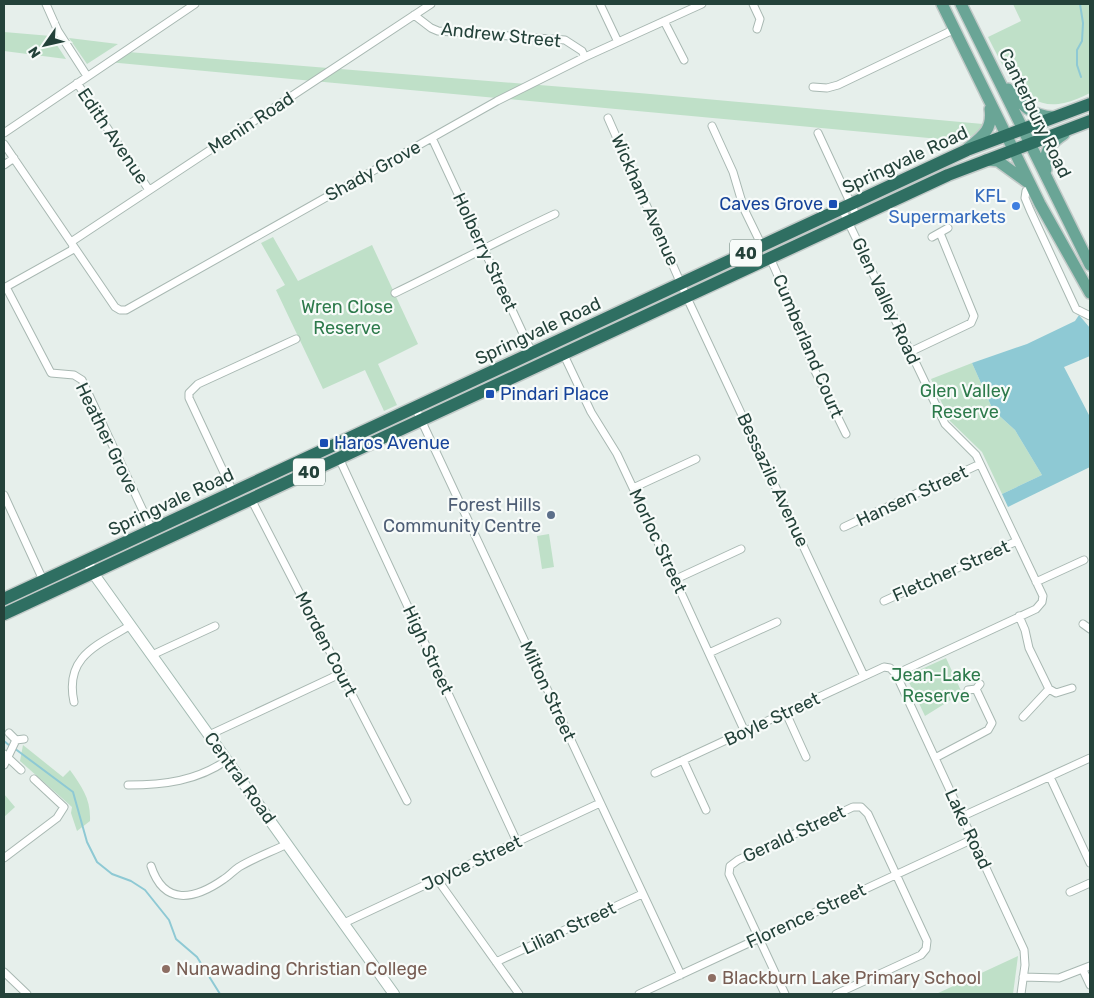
<svg xmlns="http://www.w3.org/2000/svg" width="1094" height="998" viewBox="0 0 1094 998" font-family="Rubik,sans-serif">
	<rect width="100%" height="100%" fill="#e6efeb"/>
	<path fill="#bfe0c8" d="M1013,4H1090V93C1082,97 1073,101 1064,103C1023,113 1003,66 988,37L1021,21Z
		M4,32L51,36L66,59L4,51Z
		M69,38L118,44L87,64Z
		M128,52L639,93L983,124L977,133L961,141L108,62Z
		M273,237L298,281L372,245L418,344L378,364L397,405L384,411L365,370L323,389L276,290L285,285L261,243Z
		M972,363L993,410L1015,430L1042,475L1002,494L982,452L950,421L931,379Z
		M549,534L554,567L542,569L537,536Z
		M946,658L962,693L925,716L906,676Z
		M23,745L63,777L70,770C82,787 91,799 90,821L77,831L71,813L72,807L20,761Z
		M4,794L15,807L4,817Z
		M1018,956L1013,994H936Z"/>
	<path fill="#8ec9d4" d="M1079,315L1090,328V356L1064,367L1090,417V467L1008,507L1002,494L1042,475L1015,430L993,410L972,363L1027,344L1075,321Z"/>
	<g fill="none" stroke-linecap="round" stroke-linejoin="round">
		<path stroke="#8ec9d4" stroke-width="2" d="M1080,4L1083,23L1082,41L1077,50V65L1081,77
			M4,741L10,746
			M14,748L73,792L87,842L97,862L112,874L131,881L145,890L169,920L176,939L197,957L220,994"/>
		<g stroke="#a8b8b2" stroke-width="9">
			<path id="street" d="M46,4L58,31L87,76
				M600,4L618,42
				M753,4L760,19L757,29
				M414,15L431,28L438,31L565,40L582,51L585,57
				M664,21L684,60
				M77,83L149,190
				M813,87L827,88L838,85L955,29
				M608,118L689,302L864,676
				M712,126L733,172L744,209L762,246
				M4,133L195,4
				M818,133L857,217
				M432,138L533,355
				M4,144L115,307L120,310H126L497,101L585,57L702,4
				M4,165L14,158
				M1032,187L1026,191L1025,198L1030,210L1076,309L1090,316
				M842,209L945,424L976,455L1043,596L1042,602L1036,609L896,674
				M932,237L948,228
				M71,242L431,4
				M770,258L789,300L815,371L846,434
				M6,287L51,373L74,375L82,380L152,530
				M4,288L72,250L73,246
				M395,293C449,267 501,239 555,214
				M910,352L971,323L974,316L940,233
				M563,353L591,412L617,454L633,488L745,732
				M415,407L681,975
				M339,458L517,842
				M633,488L696,459
				M234,494L189,398V393L198,384L296,339
				M4,495L43,580
				M250,497L407,801
				M844,527L980,464
				M676,579L741,549
				M1036,582L1084,560
				M884,601L1017,541
				M1019,616L1025,630L1029,648L1049,689
				M1083,624L1090,629
				M709,653L777,622
				M152,655L215,626
				M968,690L976,689L980,684
				M74,702C64,656 98,645 131,625
				M786,713L806,757
				M1023,717L1049,689L1056,693L1072,688
				M9,733L16,740L24,739
				M209,735L342,673
				M4,754L21,770
				M935,758L988,730L992,723L976,689
				M683,760L706,810
				M4,765L16,740
				M655,773L884,667L890,668L896,674L1024,950L1025,965L1021,994
				M1050,777L1090,863
				M128,785C164,785 197,781 227,760
				M963,816L1090,758
				M4,858L57,818L64,807L34,779
				M151,866C164,906 194,900 224,879C229,876 233,871 239,867C254,858 271,852 287,844
				M437,879L519,994
				M1070,892L1090,883
				M344,923L600,803
				M496,962L642,894
				M1083,970L1090,985
				M4,972L27,994
				M1023,977L1059,978L1090,966
				M639,994L973,839
				M785,994L729,874L730,866L738,860L853,807H861L868,814L927,941L926,949L921,955L836,994"/>
		</g>
		<g stroke="#a4bbb3" stroke-width="12">
			<path id="secondary" d="M87,560L93,573L394,994"/>
		</g>
		<g stroke="#c2cac8" stroke-width="14">
			<path id="primary" d="M942,4L1040,204L1090,293
				M961,4L1090,265
				M1008,89C1021,105 1032,116 1053,117
				M968,148C983,136 993,129 990,109
				M986,160L998,161L1027,182
				M1046,170C1043,152 1050,143 1064,134"/>
		</g>
		<g stroke="#c2cac8" stroke-width="15">
			<path id="highway" d="M4,599L967,150L1090,104
				M4,614L948,175L1090,121"/>
		</g>
		<use href="#street" stroke="#fff" stroke-width="7"/>
		<use href="#secondary" stroke="#fff" stroke-width="10"/>
		<use href="#primary" stroke="#6aa596" stroke-width="11"/>
		<use href="#highway" stroke="#2f6f62" stroke-width="12"/>
	</g>
	<g fill="#1a4fb4" stroke="#f7fbf9" stroke-width="2">
		<rect x="828" y="199" width="10" height="10" rx="2.5"/>
		<rect x="485" y="389" width="10" height="10" rx="2.5"/>
		<rect x="319" y="438" width="10" height="10" rx="2.5"/>
	</g>
	<circle fill="#3f7fe0" stroke="#f7fbf9" stroke-width="2" cx="1016" cy="206" r="5"/>
	<circle fill="#5c6f8a" stroke="#f7fbf9" stroke-width="2" cx="551" cy="515" r="5"/>
	<g fill="#8d6e63" stroke="#f7fbf9" stroke-width="2">
		<circle cx="166" cy="969" r="5"/>
		<circle cx="712" cy="978" r="5"/>
	</g>
	<g text-anchor="middle" dominant-baseline="central" stroke-width="4.5" stroke-linejoin="round" paint-order="stroke">
		<g fill="#f7fbf9" stroke="#637a73" stroke-width="1">
			<rect x="730" y="239.5" width="32" height="27" rx="4"/>
			<rect x="293" y="458.5" width="32" height="27" rx="4"/>
		</g>
		<g font-size="16" font-weight="bold" fill="#24423a">
			<text x="746" y="253">40</text>
			<text x="309" y="472">40</text>
		</g>
		<g font-size="18" fill="#24423a" stroke="#f7fbf9">
			<text transform="translate(501 35) rotate(6)">Andrew Street</text>
			<text transform="translate(1035 113) rotate(64)">Canterbury Road</text>
			<text transform="translate(251 123) rotate(-33)">Menin Road</text>
			<text transform="translate(113 136) rotate(56)">Edith Avenue</text>
			<text transform="translate(905 160) rotate(-25)">Springvale Road</text>
			<text transform="translate(373 171) rotate(-29)">Shady Grove</text>
			<text transform="translate(645 200) rotate(66)">Wickham Avenue</text>
			<text transform="translate(485 252) rotate(65)">Holberry Street</text>
			<text transform="translate(886 301) rotate(65)">Glen Valley Road</text>
			<text transform="translate(538 331) rotate(-25)">Springvale Road</text>
			<text transform="translate(808 346) rotate(67)">Cumberland Court</text>
			<text transform="translate(107 438) rotate(64)">Heather Grove</text>
			<text transform="translate(773 480) rotate(65)">Bessazile Avenue</text>
			<text transform="translate(912 496) rotate(-25)">Hansen Street</text>
			<text transform="translate(171 502) rotate(-25)">Springvale Road</text>
			<text transform="translate(658 541) rotate(65)">Morloc Street</text>
			<text transform="translate(951 571) rotate(-24)">Fletcher Street</text>
			<text transform="translate(326 644) rotate(63)">Morden Court</text>
			<text transform="translate(428 650) rotate(65)">High Street</text>
			<text transform="translate(548 691) rotate(65)">Milton Street</text>
			<text transform="translate(772 719) rotate(-25)">Boyle Street</text>
			<text transform="translate(240 778) rotate(54)">Central Road</text>
			<text transform="translate(968 829) rotate(65)">Lake Road</text>
			<text transform="translate(794 834) rotate(-25)">Gerald Street</text>
			<text transform="translate(472 863) rotate(-25)">Joyce Street</text>
			<text transform="translate(806 916) rotate(-25)">Florence Street</text>
			<text transform="translate(569 928) rotate(-25)">Lilian Street</text>
		</g>
		<g font-size="18" fill="#366cbe" stroke="#f7fbf9" text-anchor="end">
			<text x="1006" y="196">KFL<tspan x="1006" dy="21">Supermarkets</tspan></text>
		</g>
		<g font-size="18" fill="#164399" stroke="#f7fbf9" text-anchor="start">
			<text x="823" y="204" text-anchor="end">Caves Grove</text>
			<text x="500" y="394">Pindari Place</text>
			<text x="334" y="443">Haros Avenue</text>
		</g>
		<g font-size="18" fill="#2d7a4b" stroke="#f7fbf9">
			<text x="347" y="307">Wren Close<tspan x="347" dy="21">Reserve</tspan></text>
			<text x="965" y="391">Glen Valley<tspan x="965" dy="21">Reserve</tspan></text>
			<text x="936" y="675">Jean-Lake<tspan x="936" dy="21">Reserve</tspan></text>
		</g>
		<g font-size="18" fill="#4e5e75" stroke="#f7fbf9" text-anchor="end">
			<text x="541" y="505">Forest Hills<tspan x="541" dy="21">Community Centre</tspan></text>
		</g>
		<g font-size="18" fill="#785e54" stroke="#f7fbf9" text-anchor="start">
			<text x="176" y="969">Nunawading Christian College</text>
			<text x="722" y="978">Blackburn Lake Primary School</text>
		</g>
	</g>
	<rect width="1094" height="998" fill="none" stroke="#24423a" stroke-width="10"/>
	<g transform="translate(45 45) rotate(236)" stroke="#f7fbf9" stroke-width="4" paint-order="stroke">
	<path d="M0-4L9 19L0 12L-9 19Z" fill="#24423a"/>
	<text y="-8" font-size="14" font-weight="bold" text-anchor="middle" fill="#24423a">N</text>
	</g>
</svg>
